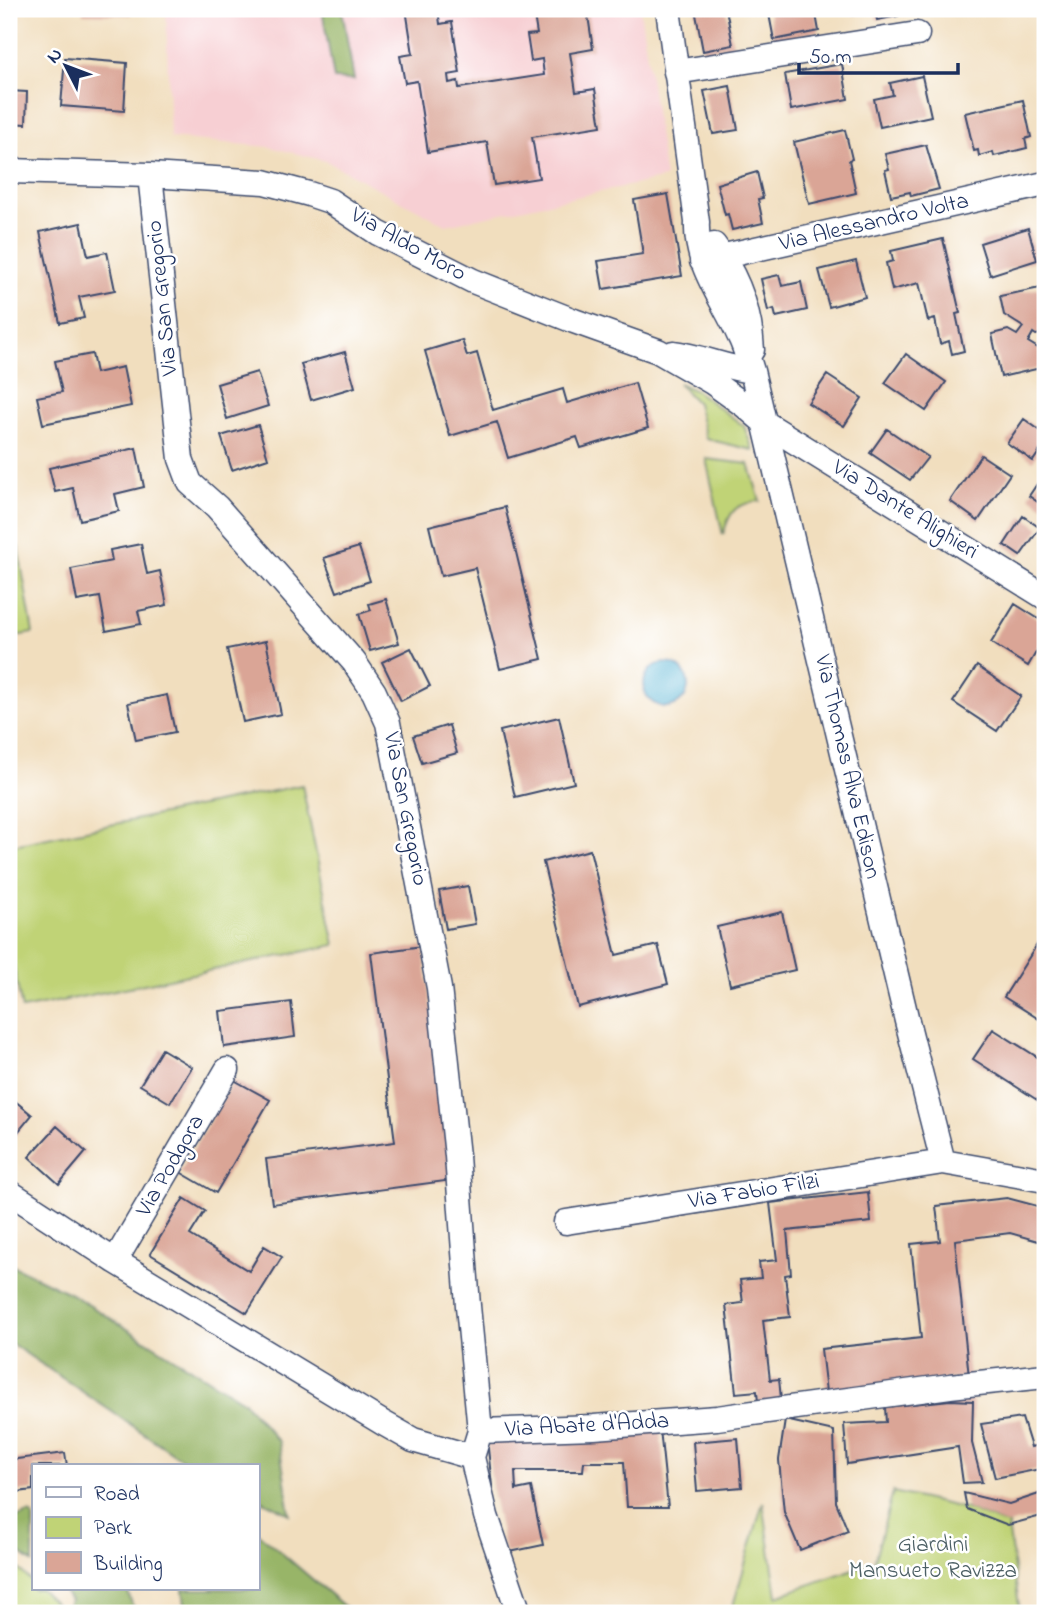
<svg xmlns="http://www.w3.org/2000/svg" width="1054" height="1622" viewBox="0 0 1054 1622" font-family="'Indie Flower',sans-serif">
	<rect width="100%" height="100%" fill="#fff"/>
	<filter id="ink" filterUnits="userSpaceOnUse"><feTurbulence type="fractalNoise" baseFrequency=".0143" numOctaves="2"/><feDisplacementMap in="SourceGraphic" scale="14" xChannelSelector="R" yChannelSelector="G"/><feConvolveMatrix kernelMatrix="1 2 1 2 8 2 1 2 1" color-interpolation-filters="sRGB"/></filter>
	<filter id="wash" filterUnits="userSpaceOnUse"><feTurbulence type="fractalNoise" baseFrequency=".00686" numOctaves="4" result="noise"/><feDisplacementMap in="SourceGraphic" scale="28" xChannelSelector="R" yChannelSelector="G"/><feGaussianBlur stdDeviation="1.57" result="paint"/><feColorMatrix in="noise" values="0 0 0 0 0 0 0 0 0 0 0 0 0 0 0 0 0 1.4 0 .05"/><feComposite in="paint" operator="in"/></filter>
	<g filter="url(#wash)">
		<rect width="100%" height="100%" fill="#f1debe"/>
		<path fill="#f7cfd3" d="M166,9H640L665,178L446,225L326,161L270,147L170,138Z"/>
		<path fill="#c0d376" stroke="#6e816a" stroke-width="2" d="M678,383L696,391L744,426L753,450L706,439L697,403Z
			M706,459L749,464L760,501C735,504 730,510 723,535Z
			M18,546L33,633L9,637V547Z
			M302,785L335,945L22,1009L9,943V846Z
			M893,1492L967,1509L1008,1525L1020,1613H731L763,1502L777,1596L874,1562Z
			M16,1566L33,1583V1589H40L58,1606L51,1613H9V1573Z"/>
		<path fill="#98b567" stroke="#5a7262" stroke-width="2" d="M322,9H342L354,80L334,79Z
			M9,1264L71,1294L243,1401L279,1442L290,1514L257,1498V1466H192L9,1342Z
			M29,1513L33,1516V1563L9,1545V1521Z
			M257,1532L352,1613H186L183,1589H257Z
			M62,1589H127L135,1613H65L70,1600Z"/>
		<path fill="#54b2d2" stroke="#387098" stroke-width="2" d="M644 685a22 22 0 1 1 44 0a22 22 0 1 1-44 0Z"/>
		<g id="blocks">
			<path fill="#daa596" d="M83,9H131V15L83,14Z
				M406,9H438L440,24L452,22L460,73L448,75L449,83L458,81L459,88L544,75L542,59L531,61L527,35L537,34L533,9H587L593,49L570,53L576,92L595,89L601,126L532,137L539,178L494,185L487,142L428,152L417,81L405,83L400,56L413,54Z
				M695,9H726L733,45L703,51Z
				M768,9H815L819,31L774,40Z
				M852,9H896L898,16L877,20L875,11L853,15Z
				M65,58L127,63L124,111L61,106Z
				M842,64L848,99L791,110L785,74Z
				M922,76L931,116L880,127L874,99L893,95L890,83Z
				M730,86L738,130L713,134L704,91Z
				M9,91L27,92L26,124L9,123Z
				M1023,100L1031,137L1025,139L1027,148L994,156L993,152L979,156L978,150L974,151L965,113Z
				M845,130L852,159L849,160L856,193L809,204L794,142Z
				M926,145L939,189L911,196L910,192L891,196L885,170L889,169L885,154Z
				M757,172L763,198L758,199L763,223L732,230L728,214L725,215L717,184Z
				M668,194L682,276L603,289L598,261L643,254L634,200Z
				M81,223L88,256L107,252L115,290L79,297L84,318L60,323L40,232Z
				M1028,228L1037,260L990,275L980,243Z
				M943,239L960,313L956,314L964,351L952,354L949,341L940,344L935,319L928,321L919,283L892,290L886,263L893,261L891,251Z
				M856,261L865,297L829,307L819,270Z
				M779,275L782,286L801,282L807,310L776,317L774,309L768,311L761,279Z
				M1045,287V333L1036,335L1033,333L1028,342L1041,350L1045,367L1001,377L992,334L1008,330L1017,335L1023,327L1004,315L1000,296Z
				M462,340L467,356L477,353L493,410L563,389L567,403L635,383L648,428L581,448L577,437L508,458L497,422L450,436L425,351Z
				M345,352L355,387L311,400L301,364Z
				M92,354L96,373L123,367L131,406L43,424L37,397L62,392L55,361Z
				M906,354L946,382L926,411L885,383Z
				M257,372L268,406L227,419L217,384Z
				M827,375L862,398L844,426L808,403Z
				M1024,419L1045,434V443L1033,461L1007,443Z
				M258,425L268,458L232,470L221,436Z
				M887,429L928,457L910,480L870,453Z
				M136,448L144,487L115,494L119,511L80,520L73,488L55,492L49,468Z
				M981,455L1010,474L978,521L950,501Z
				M1045,472V507L1029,496Z
				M505,507L542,659L500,669L475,568L441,576L429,526Z
				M1023,516L1040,528L1020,556L1004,545Z
				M141,544L147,574L160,571L167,605L138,611L141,624L106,631L100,597L77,601L71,569L112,561L110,550Z
				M359,547L370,581L337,592L324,558Z
				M386,599L399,643L370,651L359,614L371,610L369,604Z
				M1015,604L1045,623V637L1028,666L991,643Z
				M266,641L281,714L243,722L227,649Z
				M411,648L430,686L401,701L382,662Z
				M977,666L1021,696L997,731L953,702Z
				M167,695L175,732L136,740L128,703Z
				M559,717L574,783L515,797L500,731Z
				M449,725L457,753L422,763L413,736Z
				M590,850L616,955L658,945L668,984L578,1007L543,862Z
				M468,886L475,924L446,929L439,891Z
				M782,912L795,970L730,985L717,927Z
				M1045,932V1023L1004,997Z
				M423,946L453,1180L272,1204L266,1159L395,1142L371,953Z
				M291,1002L295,1037L224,1047L220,1011Z
				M993,1029L1045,1062V1105L973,1059Z
				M162,1049L192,1067L170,1103L140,1085Z
				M234,1080L270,1100L216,1193L180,1172Z
				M9,1096L32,1115L9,1143Z
				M57,1126L86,1152L59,1184L29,1157Z
				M868,1192L871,1222L787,1231L791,1274L785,1275L790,1317L763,1320L770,1380L779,1379L781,1399L758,1402L757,1391L736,1393L726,1305L743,1303L740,1280L761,1278L759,1262L777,1260L770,1203Z
				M184,1198L205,1211L190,1235L249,1271L264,1246L282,1257L247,1313L150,1254Z
				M1007,1198L1045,1208V1243L1010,1233L955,1240L969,1377L826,1392L821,1349L921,1338L911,1244L940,1241L936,1206Z
				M950,1400L973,1401L972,1443L982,1482L963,1483L958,1447L847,1464L844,1424L886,1422L885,1407Z
				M1022,1418L1031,1447L1045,1443V1468L995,1478L981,1424Z
				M785,1420L834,1431L836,1502L848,1531L800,1550L784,1512L779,1460Z
				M660,1429L668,1507H627L624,1462H584L583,1471H515L516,1490L531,1487L543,1545L505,1553L493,1495L487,1439Z
				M738,1438L742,1487L697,1491L693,1442Z
				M65,1453L67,1466H33V1490L9,1493V1460Z
				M1045,1492V1515L1008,1525L967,1509L964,1493L1009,1504Z"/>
		</g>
	</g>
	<g filter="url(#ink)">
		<use href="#blocks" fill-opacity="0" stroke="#3b496c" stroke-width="2"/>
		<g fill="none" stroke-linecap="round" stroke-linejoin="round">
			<g stroke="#3b496c" stroke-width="27">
				<path id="minor" d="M668,9L697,222C695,265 722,297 739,335C745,346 748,359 752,371L907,1021L943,1162
					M676,72L917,34
					M9,171L150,175L264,182L309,194L330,201L378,233L473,281L574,321L658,351L712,382L744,405L765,423L1045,597
					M150,175L181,459L190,483L217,507L354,662L374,692L388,723L439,988L457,1156L468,1306L480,1431
					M714,245C738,277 750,310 752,350
					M702,261L1045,184
					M673,353C700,356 725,368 752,371
					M9,1192L115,1261L383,1423L413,1440L472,1457
					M566,1222L943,1162L1045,1180
					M115,1261L227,1070
					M472,1457L480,1431L594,1427L717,1418L950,1386L1045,1376
					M472,1457L486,1516L519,1613"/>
			</g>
			<use href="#minor" stroke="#fff" stroke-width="24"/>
		</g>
	</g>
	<g text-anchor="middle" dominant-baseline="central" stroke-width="5" stroke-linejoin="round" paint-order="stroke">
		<g font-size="23" fill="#1b2f5e" stroke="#fff">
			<text transform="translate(874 223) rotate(-13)">Via Alessandro Volta</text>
			<text transform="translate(408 245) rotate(29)">Via Aldo Moro</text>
			<text transform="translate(163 298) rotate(-96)">Via San Gregorio</text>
			<text transform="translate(905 510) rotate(32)">Via Dante Alighieri</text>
			<text transform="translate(847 767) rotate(77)">Via Thomas Alva Edison</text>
			<text transform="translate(405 809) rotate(79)">Via San Gregorio</text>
			<text transform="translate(171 1166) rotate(-60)">Via Podgora</text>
			<text transform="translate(754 1192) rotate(-9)">Via Fabio Filzi</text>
			<text transform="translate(587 1426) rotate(-3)">Via Abate d'Adda</text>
		</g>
		<g font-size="23" fill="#4d6065" stroke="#fff">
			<text x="933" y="1545">Giardini<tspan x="933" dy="26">Mansueto Ravizza</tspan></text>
		</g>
	</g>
	<rect width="1054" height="1622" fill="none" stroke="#fff" stroke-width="35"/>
	<rect x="32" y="1464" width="228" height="126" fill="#ffffff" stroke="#a4acbf" stroke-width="2"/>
	<rect x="46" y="1487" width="35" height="10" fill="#ffffff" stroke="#a4acbf" stroke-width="2"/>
	<text x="94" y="1500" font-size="21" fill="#1b2f5e">Road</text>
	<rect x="46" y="1517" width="35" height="21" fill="#c0d376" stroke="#a4acbf" stroke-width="2"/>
	<text x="94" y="1534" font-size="21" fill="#1b2f5e">Park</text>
	<rect x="46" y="1552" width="35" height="21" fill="#daa596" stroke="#a4acbf" stroke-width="2"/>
	<text x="94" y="1570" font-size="21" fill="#1b2f5e">Building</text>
	<g transform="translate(66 66) rotate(312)" stroke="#ffffff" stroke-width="5" paint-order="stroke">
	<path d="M0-5L12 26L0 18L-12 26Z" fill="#1b2f5e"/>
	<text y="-10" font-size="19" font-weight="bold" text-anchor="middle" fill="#1b2f5e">N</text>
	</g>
	<path d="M799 63v10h159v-10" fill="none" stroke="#1b2f5e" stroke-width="3.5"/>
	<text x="809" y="63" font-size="21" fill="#1b2f5e" stroke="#ffffff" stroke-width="5" paint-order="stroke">50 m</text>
</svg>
